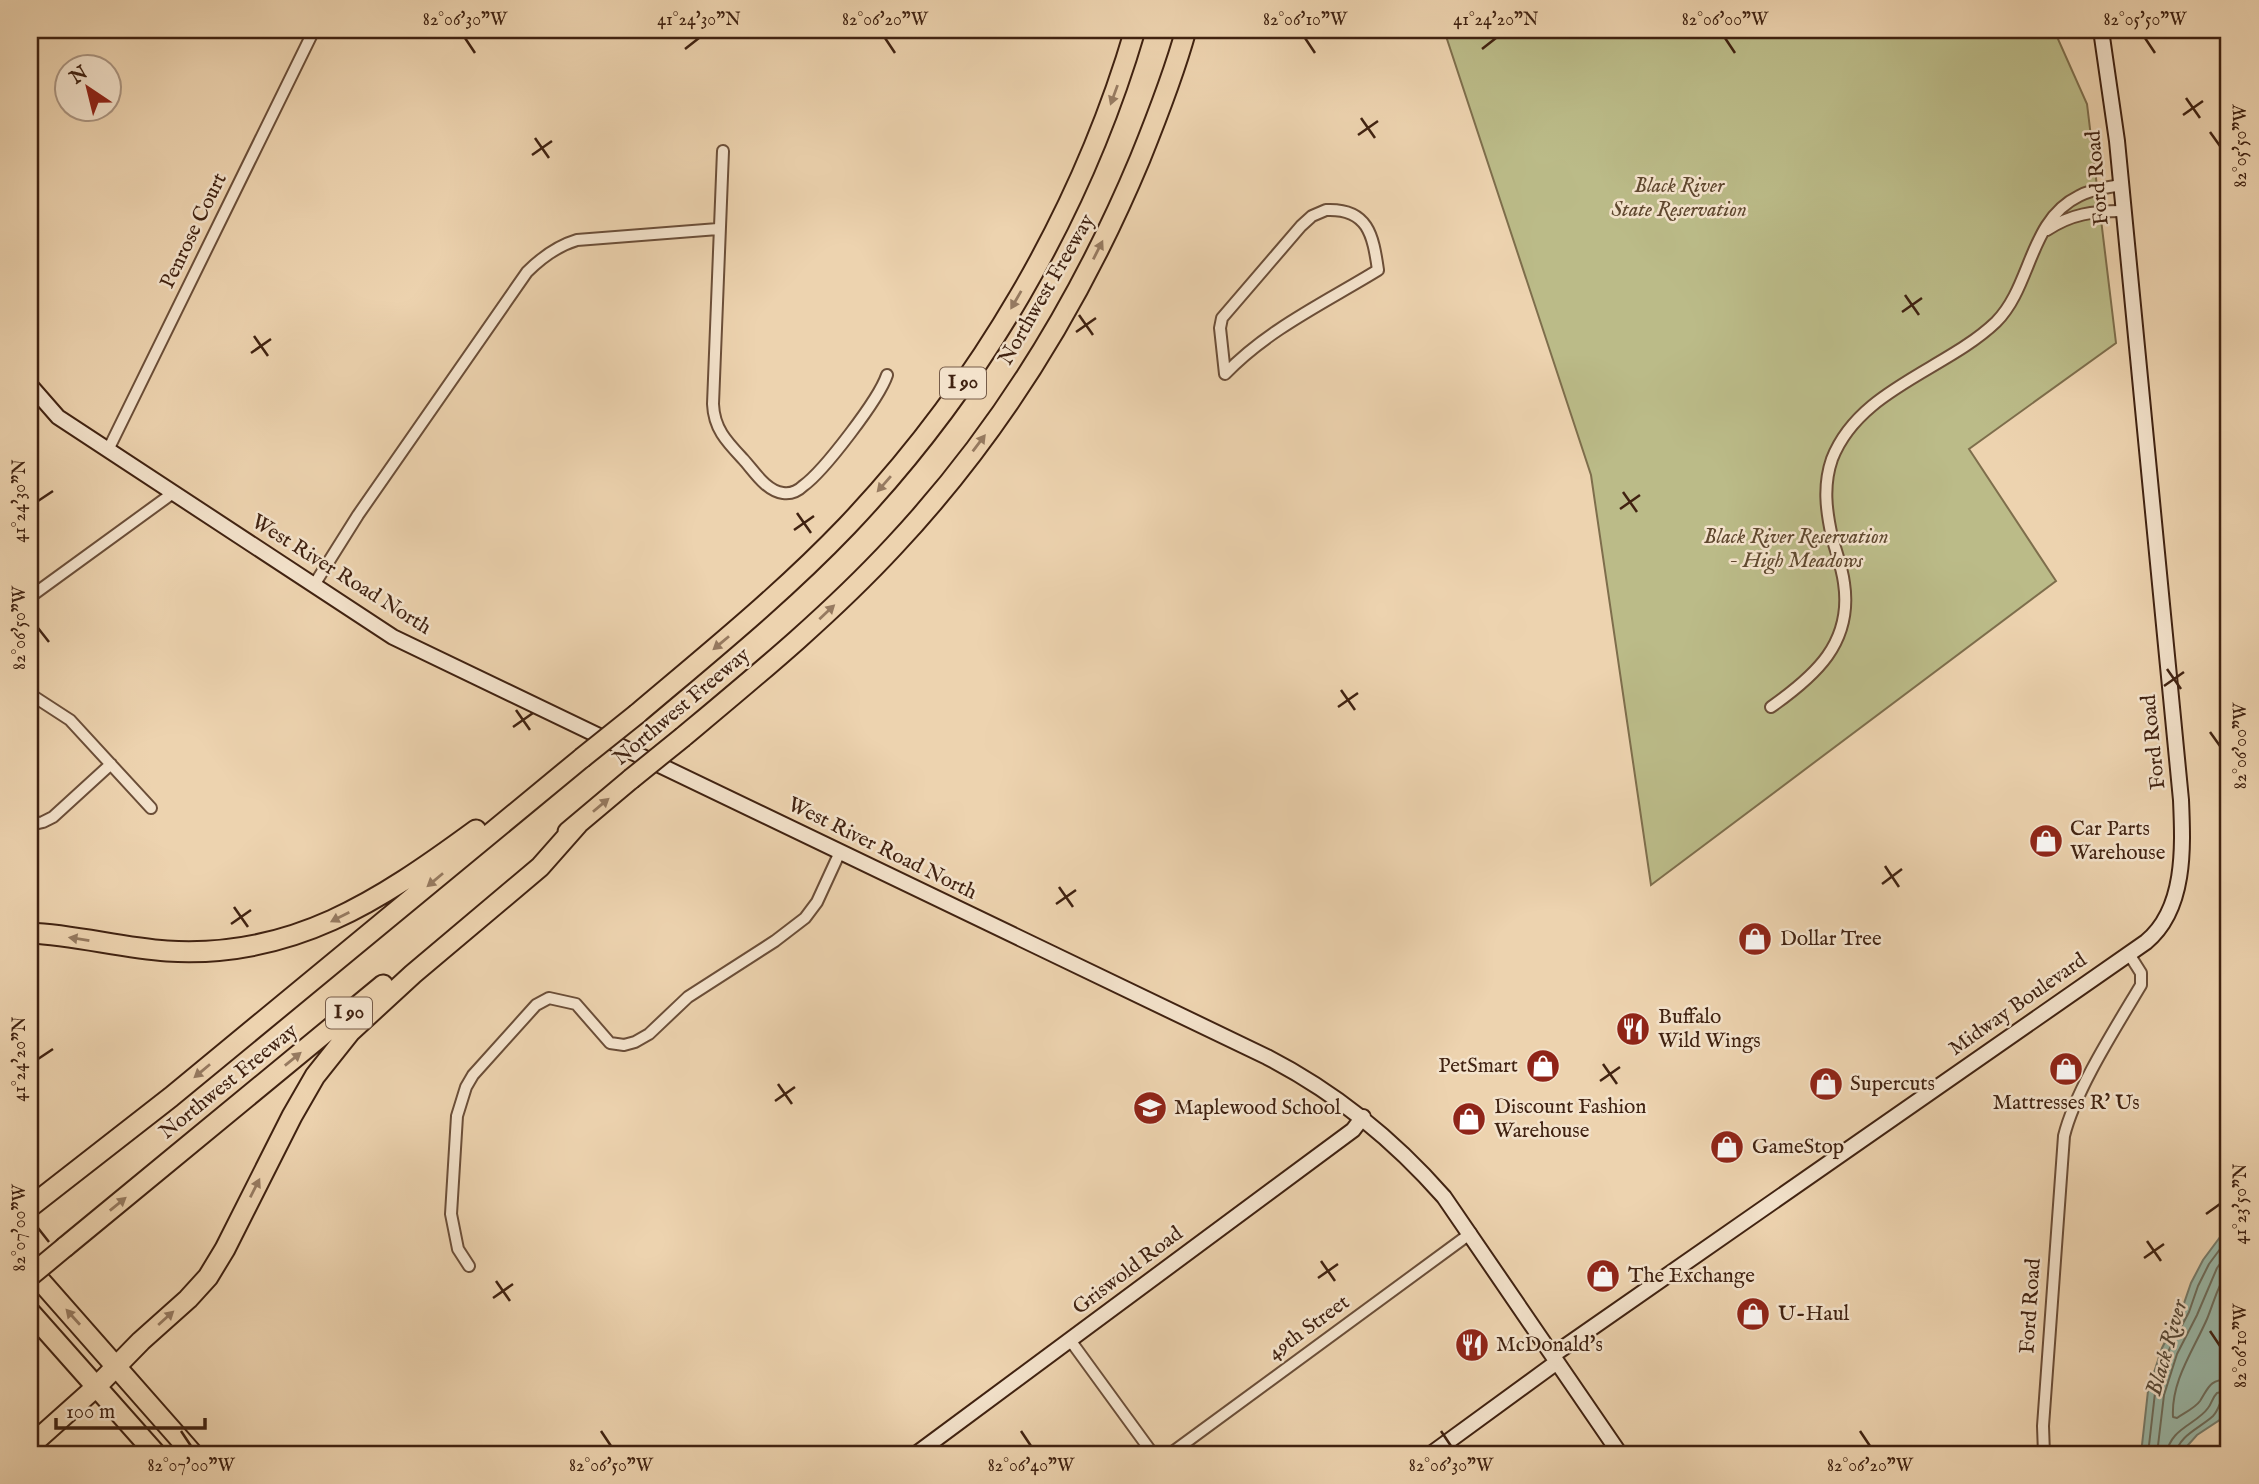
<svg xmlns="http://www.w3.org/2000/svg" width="2259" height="1484" viewBox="0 0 2259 1484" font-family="'IM FELL English',serif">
	<rect width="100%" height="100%" fill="#edd3af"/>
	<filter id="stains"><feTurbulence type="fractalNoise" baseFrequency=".00286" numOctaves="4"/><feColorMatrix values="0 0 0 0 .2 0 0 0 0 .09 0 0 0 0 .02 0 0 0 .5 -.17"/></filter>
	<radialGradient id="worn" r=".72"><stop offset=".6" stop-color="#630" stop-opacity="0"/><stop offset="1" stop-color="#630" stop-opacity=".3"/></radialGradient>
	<path fill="#bb8" stroke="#7e6e4c" stroke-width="2" d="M1444,30H2054L2087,104L2116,343L1969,449L2056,581L1651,885L1591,475Z"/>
	<path fill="#9ab8a8" stroke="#767c6c" stroke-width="2" d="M2229,1225V1398L2221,1419L2197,1435L2180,1454H2141L2148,1391L2162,1348L2182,1309L2191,1283L2203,1260Z"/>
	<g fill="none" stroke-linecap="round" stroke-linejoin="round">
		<path stroke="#6d6d5c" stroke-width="2" d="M2229,1269C2218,1284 2214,1302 2207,1319C2193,1351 2171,1381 2173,1417L2177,1418C2184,1413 2195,1408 2200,1401C2209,1387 2209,1380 2229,1379
			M2148,1454L2155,1393L2169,1350L2189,1312L2198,1286L2209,1264L2229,1237
			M2157,1454L2164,1395L2177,1354L2197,1315L2217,1268L2229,1251
			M2167,1454C2169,1429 2197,1424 2208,1408C2212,1403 2212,1398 2217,1393L2229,1390
			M2176,1454C2178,1436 2200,1428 2213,1416C2217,1412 2219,1406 2221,1401L2229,1398"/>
		<g stroke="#6b4e38" stroke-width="14">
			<path id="street" d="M723,151L713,404C714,429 727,442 743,459C754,471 766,491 783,493C791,494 798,491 803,486C824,471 879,399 887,375
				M1326,210C1368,208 1373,235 1378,270C1326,302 1268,329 1225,374L1220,328L1222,318L1301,226L1312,216Z
				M2047,230C2071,214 2093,211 2122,211
				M108,450L314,30
				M314,585L358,515L527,272C542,257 557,246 577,240L718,229
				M30,597L173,493
				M30,694L70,720L151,808
				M1771,707C1815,676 1853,643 1844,583C1842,567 1836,552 1832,537C1826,510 1823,485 1832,459C1859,389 1946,370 1996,322C2032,286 2029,220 2079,196C2091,189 2106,188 2120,185
				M30,825L43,822L53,817L111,764
				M469,1266L458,1249L451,1214L457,1116L466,1087L473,1075L536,1005L549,998L576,1004L610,1043L624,1045L635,1042L649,1034L688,997L775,941L805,918L817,902L840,852
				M1070,1340L1153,1454
				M1170,1454L1471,1233
				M2044,1454L2043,1426L2064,1136C2075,1091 2116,1027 2141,985V973L2129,954"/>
		</g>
		<g stroke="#402211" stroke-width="18">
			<path id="secondary" d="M30,385L58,417L393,637L1267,1057C1337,1093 1393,1139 1444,1197L1620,1454
				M1553,1355L2146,942C2186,909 2183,847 2181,800L2117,141L2101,30
				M916,1454L1353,1130L1363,1117
				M1431,1454L1557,1362"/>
		</g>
		<g stroke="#402211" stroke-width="23">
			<path id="highway" d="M637,714C709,653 782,594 847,526C979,387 1081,214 1135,30
				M683,737C756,676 829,616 894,546C999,434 1081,300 1140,159C1157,117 1174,74 1186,30
				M568,832L631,779
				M30,933C76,935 121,948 167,951C292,959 379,901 476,830
				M30,1207L171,1097L582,758
				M65,1247L383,985
				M30,1269L193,1454
				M30,1312L156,1454
				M30,1446L96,1387L141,1341L188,1299L208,1277L225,1249L292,1116L315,1076L350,1032L413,974L540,867L578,824"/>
		</g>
		<use href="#street" stroke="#f3e2cb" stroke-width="10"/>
		<use href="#secondary" stroke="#f3e2cb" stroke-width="14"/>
		<use href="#highway" stroke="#edd3af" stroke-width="19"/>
		<g stroke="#402211" stroke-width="23" stroke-linecap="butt">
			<path id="highway-bridge" d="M582,758L637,714
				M631,779L683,737
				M30,1276L65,1247"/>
		</g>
		<use href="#highway-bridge" stroke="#edd3af" stroke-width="19"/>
	</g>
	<defs><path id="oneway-solid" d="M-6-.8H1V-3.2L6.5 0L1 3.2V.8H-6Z" transform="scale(1.75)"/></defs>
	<g fill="#967a60">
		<use href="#oneway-solid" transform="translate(1114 95) rotate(110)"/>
		<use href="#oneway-solid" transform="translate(1098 250) rotate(-63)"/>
		<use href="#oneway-solid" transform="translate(1016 300) rotate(120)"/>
		<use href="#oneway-solid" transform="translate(979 443) rotate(-53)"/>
		<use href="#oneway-solid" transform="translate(884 484) rotate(131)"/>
		<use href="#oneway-solid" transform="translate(827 612) rotate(-43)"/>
		<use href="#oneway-solid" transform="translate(721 643) rotate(140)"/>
		<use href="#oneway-solid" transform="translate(601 805) rotate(-40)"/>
		<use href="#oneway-solid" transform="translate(435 880) rotate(140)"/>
		<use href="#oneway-solid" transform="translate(340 917) rotate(153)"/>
		<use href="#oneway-solid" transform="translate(79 939) rotate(-171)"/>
		<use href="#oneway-solid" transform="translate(293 1059) rotate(-39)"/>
		<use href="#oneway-solid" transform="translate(202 1071) rotate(140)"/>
		<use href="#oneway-solid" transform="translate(255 1188) rotate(-63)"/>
		<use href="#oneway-solid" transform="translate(118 1204) rotate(-39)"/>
		<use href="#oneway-solid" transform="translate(73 1317) rotate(-132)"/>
		<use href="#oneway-solid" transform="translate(166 1318) rotate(-42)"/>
	</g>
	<path fill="none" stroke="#402211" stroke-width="2.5" d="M465,38L475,53M885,38L895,53M1305,38L1315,53M1725,38L1735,53M2145,38L2155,53M685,49L699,38M1482,49L1496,38M2186,98L2200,118M2183,115L2203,101M1361,118L1375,138M2210,132L2220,146M1358,135L1378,121M535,138L549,158M532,155L552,141M1905,295L1919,315M1902,312L1922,298M1079,315L1093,335M1076,332L1096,318M254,336L268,356M251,353L271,339M1623,492L1637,512M38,501L53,491M1620,509L1640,495M797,513L811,533M794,530L814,516M38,628L49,642M2167,669L2181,689M2164,686L2184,672M1341,690L1355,710M1338,707L1358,693M516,710L530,730M513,727L533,713M2210,732L2220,746M1885,866L1899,887M1882,884L1902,869M1059,887L1073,907M1056,904L1076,890M234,907L248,927M231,924L251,910M38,1059L53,1049M1603,1064L1617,1084M1600,1081L1620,1067M778,1084L792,1104M775,1101L795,1087M2206,1214L2220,1204M38,1228L49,1242M2147,1241L2161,1261M2144,1258L2164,1244M1321,1261L1335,1281M1318,1278L1338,1264M496,1281L510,1301M493,1298L513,1284M2210,1331L2220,1346M181,1431L191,1446M601,1431L611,1446M1021,1431L1031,1446M1441,1431L1451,1446M1860,1431L1870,1446"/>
	<defs>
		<g id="shop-disc" transform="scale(1.75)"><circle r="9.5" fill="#8f2418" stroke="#f3e2cb"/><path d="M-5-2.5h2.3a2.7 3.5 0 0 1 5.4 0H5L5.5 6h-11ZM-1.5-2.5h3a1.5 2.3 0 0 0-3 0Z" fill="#fff"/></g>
		<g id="restaurant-disc" transform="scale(1.75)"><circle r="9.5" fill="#8f2418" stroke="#f3e2cb"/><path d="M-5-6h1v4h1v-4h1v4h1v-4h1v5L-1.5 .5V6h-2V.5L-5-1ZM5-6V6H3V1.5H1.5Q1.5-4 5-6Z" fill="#fff"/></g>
		<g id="school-disc" transform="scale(1.75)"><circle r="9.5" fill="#8f2418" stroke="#f3e2cb"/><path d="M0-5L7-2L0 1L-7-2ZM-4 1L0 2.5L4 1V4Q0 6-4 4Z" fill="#fff"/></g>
	</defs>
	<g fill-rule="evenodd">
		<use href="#shop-disc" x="2046" y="841"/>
		<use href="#shop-disc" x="1755" y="939"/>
		<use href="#restaurant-disc" x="1633" y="1029"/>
		<use href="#shop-disc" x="1543" y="1066"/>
		<use href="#shop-disc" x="2066" y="1069"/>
		<use href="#shop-disc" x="1826" y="1084"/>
		<use href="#school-disc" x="1150" y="1108"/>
		<use href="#shop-disc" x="1469" y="1119"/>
		<use href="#shop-disc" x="1727" y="1147"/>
		<use href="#shop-disc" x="1603" y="1276"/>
		<use href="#shop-disc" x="1753" y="1314"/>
		<use href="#restaurant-disc" x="1472" y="1345"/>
	</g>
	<g text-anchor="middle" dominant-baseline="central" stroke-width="5" stroke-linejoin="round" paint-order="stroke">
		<g fill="#f3e2cb" stroke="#765c49" stroke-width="2">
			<rect x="940" y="367.5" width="46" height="31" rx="5"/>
			<rect x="326" y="997.5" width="46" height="31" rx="5"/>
		</g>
		<g font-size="19" font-weight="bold" fill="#402211">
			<text x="963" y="383">I 90</text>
			<text x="349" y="1013">I 90</text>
		</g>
		<g font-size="21" fill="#402211" stroke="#f3e2cb">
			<text transform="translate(2098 178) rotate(-95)">Ford Road</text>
			<text transform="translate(194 231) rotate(-64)">Penrose Court</text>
			<text transform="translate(1047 290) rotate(-60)">Northwest Freeway</text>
			<text transform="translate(341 575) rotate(32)">West River Road North</text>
			<text transform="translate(682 707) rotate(-40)">Northwest Freeway</text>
			<text transform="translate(2154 742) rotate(-96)">Ford Road</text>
			<text transform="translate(882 849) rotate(26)">West River Road North</text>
			<text transform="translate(2018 1005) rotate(-35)">Midway Boulevard</text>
			<text transform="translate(229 1082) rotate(-39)">Northwest Freeway</text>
			<text transform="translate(1128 1271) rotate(-37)">Griswold Road</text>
			<text transform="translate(2031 1306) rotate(-86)">Ford Road</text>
			<text transform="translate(1309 1328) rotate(-36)">49th Street</text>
		</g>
		<g font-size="21" font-style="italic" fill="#5f482f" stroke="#f3e2cb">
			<text x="1679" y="186">Black River<tspan x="1679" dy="24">State Reservation</tspan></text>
			<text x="1796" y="537">Black River Reservation<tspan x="1796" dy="24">- High Meadows</tspan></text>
		</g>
		<g font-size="21" fill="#402211" stroke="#f3e2cb" text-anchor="start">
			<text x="2070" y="829">Car Parts<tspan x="2070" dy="24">Warehouse</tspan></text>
			<text x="1780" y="939">Dollar Tree</text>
			<text x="1658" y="1017">Buffalo<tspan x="1658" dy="24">Wild Wings</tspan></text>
			<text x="1518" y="1066" text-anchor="end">PetSmart</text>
			<text x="1850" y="1084">Supercuts</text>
			<text x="2066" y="1103" text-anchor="middle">Mattresses R' Us</text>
			<text x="1494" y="1107">Discount Fashion<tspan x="1494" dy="24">Warehouse</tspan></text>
			<text x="1174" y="1108">Maplewood School</text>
			<text x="1752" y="1147">GameStop</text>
			<text x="1628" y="1276">The Exchange</text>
			<text x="1778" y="1314">U-Haul</text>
			<text x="1496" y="1345">McDonald's</text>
		</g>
		<g font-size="23" font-style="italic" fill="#564837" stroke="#f3e2cb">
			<text transform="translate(2167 1348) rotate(-74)">Black River</text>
		</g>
	</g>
	<rect width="2259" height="1484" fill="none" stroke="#edd3af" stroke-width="77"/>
	<g transform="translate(88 88) rotate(325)"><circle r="33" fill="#f3e2cb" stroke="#ab9581" stroke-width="2"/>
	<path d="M0-5L12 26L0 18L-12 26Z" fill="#8f2418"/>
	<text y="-10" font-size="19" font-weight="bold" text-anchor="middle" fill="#402211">N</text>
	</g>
	<path d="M56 1418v10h149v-10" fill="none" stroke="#402211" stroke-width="3.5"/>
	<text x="66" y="1418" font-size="21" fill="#402211" stroke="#f3e2cb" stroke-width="5" paint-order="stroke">100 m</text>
	<rect x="38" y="38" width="2182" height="1408" fill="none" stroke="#402211" stroke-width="2.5"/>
	<g font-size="18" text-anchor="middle" fill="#402211">
		<text x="465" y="25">82°06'30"W</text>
		<text x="699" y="25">41°24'30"N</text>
		<text x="885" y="25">82°06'20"W</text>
		<text x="1305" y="25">82°06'10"W</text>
		<text x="1496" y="25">41°24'20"N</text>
		<text x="1725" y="25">82°06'00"W</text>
		<text x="2145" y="25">82°05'50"W</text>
		<text transform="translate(2240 146) rotate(-90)" y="6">82°05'50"W</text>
		<text transform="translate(19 501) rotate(-90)" y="6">41°24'30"N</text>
		<text transform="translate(19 628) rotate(-90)" y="6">82°06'50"W</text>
		<text transform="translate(2240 746) rotate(-90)" y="6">82°06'00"W</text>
		<text transform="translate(19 1059) rotate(-90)" y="6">41°24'20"N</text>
		<text transform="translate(2240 1204) rotate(-90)" y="6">41°23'50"N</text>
		<text transform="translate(19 1228) rotate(-90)" y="6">82°07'00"W</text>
		<text transform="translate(2240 1346) rotate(-90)" y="6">82°06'10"W</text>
		<text x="191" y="1471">82°07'00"W</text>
		<text x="611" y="1471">82°06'50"W</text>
		<text x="1031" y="1471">82°06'40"W</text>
		<text x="1451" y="1471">82°06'30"W</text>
		<text x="1870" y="1471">82°06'20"W</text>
	</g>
	<rect width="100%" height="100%" filter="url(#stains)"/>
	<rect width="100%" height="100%" fill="url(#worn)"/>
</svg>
